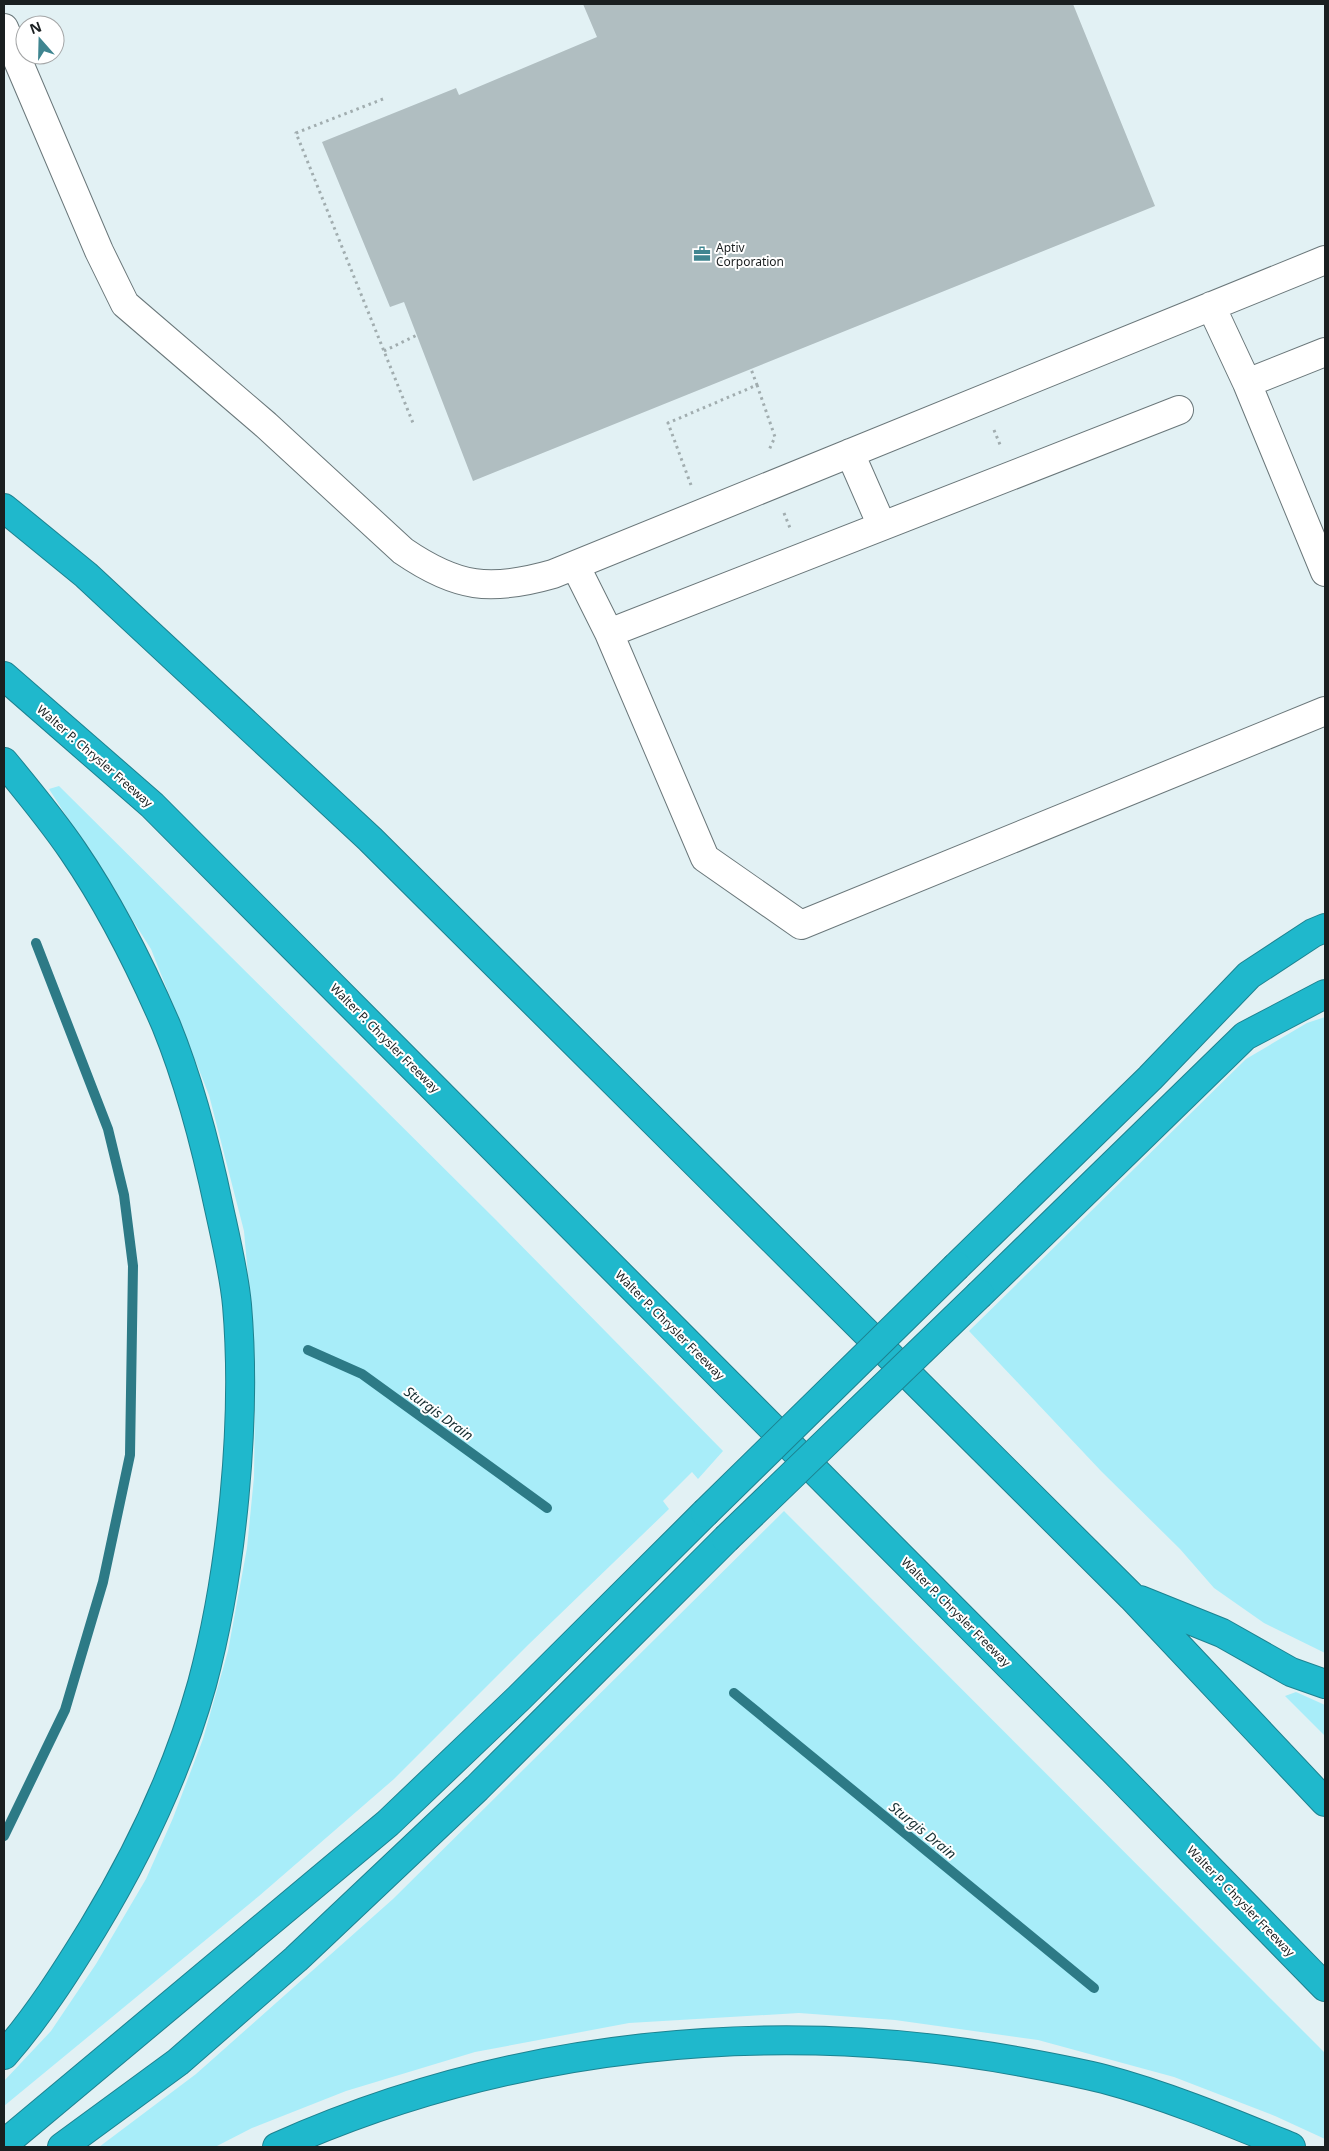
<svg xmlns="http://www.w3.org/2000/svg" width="1329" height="2151" viewBox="0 0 1329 2151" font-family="'Noto Sans',sans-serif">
	<rect width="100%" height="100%" fill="#e2f1f4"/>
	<path fill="#a8edf9" d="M59,786L496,1220L723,1451L698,1479L692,1472L663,1501L669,1509L528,1645L394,1779L259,1896L4,2106V2081L51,2031L96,1964L146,1879L173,1818L203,1739L228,1651L247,1548L254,1477L255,1396L252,1320L244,1231L209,1095L151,949L49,789Z
		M1325,1017V1653L1264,1623L1214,1588L1180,1549L1101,1471L969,1331L1246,1059L1307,1023Z
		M784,1511L1325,2053V2139L1275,2116L1174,2077L1038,2040L895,2020L799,2013L629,2023L475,2052L346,2091L252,2128L215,2147H99L196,2074L393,1899Z
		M1296,1692L1325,1705V1736L1285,1696Z"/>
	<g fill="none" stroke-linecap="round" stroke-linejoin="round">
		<path stroke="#2d7a86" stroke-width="10" d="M308,1350L362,1374L547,1508
			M734,1693L1094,1988
			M4,1836L65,1710L103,1582L130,1455L133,1266L124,1195L108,1129L36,943"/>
	</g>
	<path fill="#b0bec1" d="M583,4H1073L1155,206L473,481L404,302L390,307L322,142L456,88L459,95L597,37Z"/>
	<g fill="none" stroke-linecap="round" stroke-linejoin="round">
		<g stroke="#6a777a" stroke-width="30">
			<path id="minor" d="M4,28L99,251L125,304L266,425L403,551C457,588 490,592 553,574L1325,260
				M1211,306L1247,383L1325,572
				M1247,383L1325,352
				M850,453L882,526
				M575,565L609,633L705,858L801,925L1325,711
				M609,633L1179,410"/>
		</g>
		<g stroke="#1d8290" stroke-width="30">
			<path id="highway" d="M4,508L86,575L370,839L1132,1597L1325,1802
				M4,676L152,805L1113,1770L1325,1987
				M4,762C28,791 52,820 73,851C110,905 140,965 166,1025C190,1084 206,1146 219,1208C226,1240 234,1273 237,1305C247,1421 232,1572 202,1684C178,1770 139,1852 93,1928C66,1972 38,2016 4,2055
				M957,1266L1150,1078L1249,975L1313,933L1325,928
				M980,1294L1245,1036L1325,994
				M1140,1600L1222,1633L1291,1672L1325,1684
				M4,2144L388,1823L519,1698L705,1513
				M62,2147L178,2062L296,1959L477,1788L726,1539
				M277,2147C509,2043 773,2016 1022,2062C1049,2067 1077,2072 1104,2079C1168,2096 1230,2122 1291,2147"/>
		</g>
		<path stroke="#a1adaf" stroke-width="3" stroke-dasharray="2.5 4" stroke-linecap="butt" d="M383,99L296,133L413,423
			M384,351L417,335
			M757,385L775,437L769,450
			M994,430L1001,447
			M691,485L668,423L757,385L751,369
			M784,513L790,528"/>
		<use href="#minor" stroke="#fff" stroke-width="28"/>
		<use href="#highway" stroke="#1fb8cc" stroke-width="28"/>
		<g stroke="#1d8290" stroke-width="30" stroke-linecap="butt">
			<path id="highway-bridge" d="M705,1513L957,1266
				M726,1539L980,1294"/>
		</g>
		<use href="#highway-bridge" stroke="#1fb8cc" stroke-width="28"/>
	</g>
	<defs>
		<g id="office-bare" transform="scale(1.35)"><path d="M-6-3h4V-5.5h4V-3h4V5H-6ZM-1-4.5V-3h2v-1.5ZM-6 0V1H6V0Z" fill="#3f8590" stroke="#fff" stroke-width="2.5" paint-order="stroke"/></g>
	</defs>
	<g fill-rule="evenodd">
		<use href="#office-bare" x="702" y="254"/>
	</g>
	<g text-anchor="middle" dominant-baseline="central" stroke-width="4" stroke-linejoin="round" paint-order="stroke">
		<g font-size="12" fill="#1a1f20" stroke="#fff" text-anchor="start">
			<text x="716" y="247">Aptiv<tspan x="716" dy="14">Corporation</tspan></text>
		</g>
		<g font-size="12" fill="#1a1f20" stroke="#fff">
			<text transform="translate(95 756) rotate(41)">Walter P. Chrysler Freeway</text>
			<text transform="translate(385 1038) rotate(45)">Walter P. Chrysler Freeway</text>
			<text transform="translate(670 1325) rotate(45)">Walter P. Chrysler Freeway</text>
			<text transform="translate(956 1612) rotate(45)">Walter P. Chrysler Freeway</text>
			<text transform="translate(1241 1901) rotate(46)">Walter P. Chrysler Freeway</text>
		</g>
		<g font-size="14" font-style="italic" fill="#172f32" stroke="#fff">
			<text transform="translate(439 1413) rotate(36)">Sturgis Drain</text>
			<text transform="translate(923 1830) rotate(39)">Sturgis Drain</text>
		</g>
	</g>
	<rect width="1329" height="2151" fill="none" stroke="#1a1f20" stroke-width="10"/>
	<g transform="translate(40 40) rotate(340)"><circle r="24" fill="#ffffff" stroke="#a3a5a6"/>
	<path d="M0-4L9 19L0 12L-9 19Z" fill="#3f8590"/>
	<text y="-8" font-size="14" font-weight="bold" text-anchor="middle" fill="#1a1f20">N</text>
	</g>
</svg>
